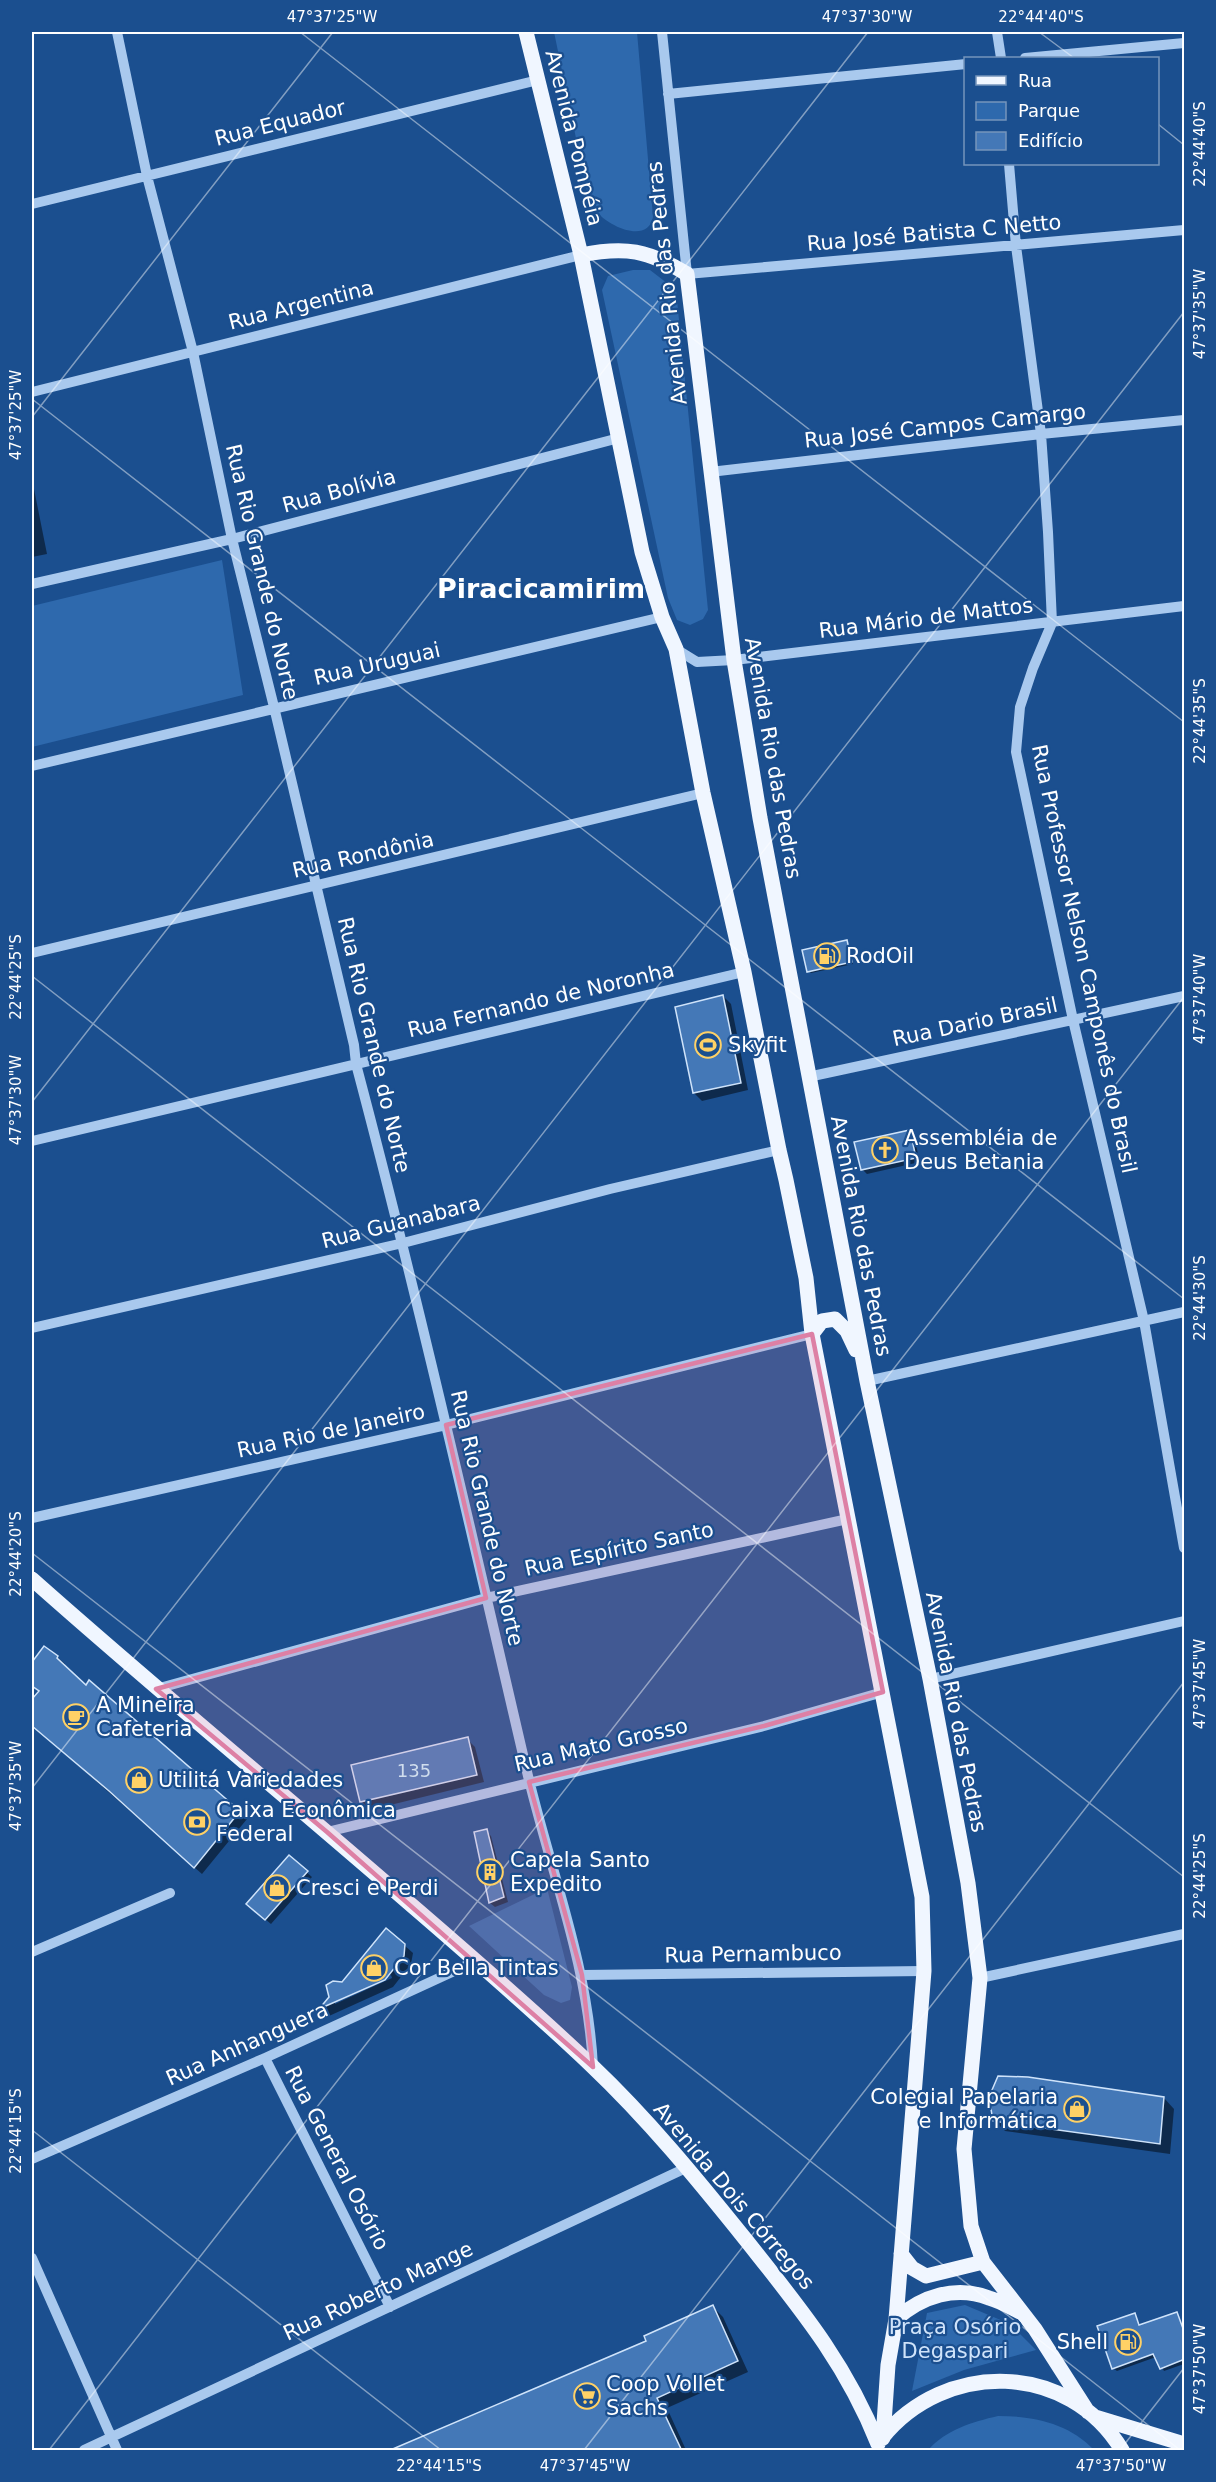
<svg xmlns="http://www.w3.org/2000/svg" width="1216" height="2482" viewBox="0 0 1216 2482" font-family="'DejaVu Sans',sans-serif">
	<rect width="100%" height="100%" fill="#1b4f8f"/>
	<path fill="#2e69ad" d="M554,32H637L653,217C648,244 610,227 598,213C595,209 592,205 589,201Z
		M633,270H650L676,290L708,610L703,619L690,625L677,620L668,598L602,290L608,276Z
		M222,560L243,695L32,747V606Z
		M547,1888L572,1987L570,2000L561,2003L544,1995L469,1926Z
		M965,2305L1010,2324L1036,2350L964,2370L912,2391L927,2313Z
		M998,2416C1033,2416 1069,2423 1094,2450H928C946,2430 972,2422 998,2416Z"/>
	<path fill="#0007" fill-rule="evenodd" d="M32,479L47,554L32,557Z
		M846,941L853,964L811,973L809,971Z
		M723,996L731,1004L748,1090L702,1101L694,1093Z
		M909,1132L914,1137L920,1162L867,1174L862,1169Z
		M45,1648L57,1657L65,1664L63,1666L86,1687L90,1682L247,1819L202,1874L32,1725V1702L40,1692L32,1686V1664Z
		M467,1739L475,1747L484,1782L370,1810L362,1802L353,1766Z
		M486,1831L491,1836L508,1902L495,1907L490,1903L476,1833Z
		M289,1857L312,1877L271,1924L253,1909Z
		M404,1945L413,1953L411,1964L393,1987L329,2016L321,2009L342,1984ZM391,1975L392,1978L335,2004V2001Z
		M1164,2098L1174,2109L1170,2154L1005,2131L994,2120Z
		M713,2307L723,2317L748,2372L667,2408L686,2450H405L648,2342Z
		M1177,2313L1184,2330V2364L1164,2371L1156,2357L1117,2371L1113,2368L1134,2314L1141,2326Z"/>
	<path fill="#4478b7" stroke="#cfe3fa" stroke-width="1.5" d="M847,940L852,962L807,972L802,950Z
		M723,995L741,1083L693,1093L675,1007Z
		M910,1130L916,1158L861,1170L854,1142Z
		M44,1646L58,1656L57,1658L86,1685L89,1680L240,1811L194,1868L109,1791L32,1726V1699L39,1691L32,1686V1662Z
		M468,1737L477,1775L360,1802L351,1765Z
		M487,1829L504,1897L489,1903L474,1832Z
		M289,1855L308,1871L265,1920L246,1904Z
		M386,1928L405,1944L404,1956L385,1980L319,2009L329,1997L326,1985L333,1981L342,1982Z
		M998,2076L1028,2077L1164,2097L1160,2144L993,2121L989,2097Z
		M713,2305L738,2361L657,2398L682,2451H388L646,2341L644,2336Z
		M1177,2312L1185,2334V2359L1160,2369L1153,2354L1112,2369L1097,2326L1135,2313L1139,2325Z"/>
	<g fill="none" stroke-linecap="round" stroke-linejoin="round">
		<path stroke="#a9c9ee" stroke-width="10" d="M117,32L147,176L193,352L232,539L274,707L354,1045L356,1064C417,1294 470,1527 524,1759C547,1862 588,1961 593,2067
			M662,32L687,274L1184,230
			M997,32L1001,58
			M1025,58L1184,43
			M668,94L966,64
			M1009,164L1016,246L1041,434L1048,532L1052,623L1033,668L1020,707L1016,752L1073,1020L1144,1321L1184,1548
			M32,204L538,80
			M32,392L581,255
			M710,472L1041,434L1184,420
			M32,584L232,539L619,438
			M676,649L697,662L734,660L1184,606
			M32,766L662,617
			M32,953L703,793
			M808,1077L1184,996
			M32,1141L744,972
			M32,1328L403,1243L610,1189L779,1150
			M867,1381L1184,1312
			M32,1518L446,1425L812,1334
			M930,1679L1184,1621
			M156,1689L486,1598L848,1519
			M327,1832L764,1726L883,1692
			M32,1952L170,1893
			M582,1975L924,1971
			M980,1978L1184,1934
			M265,2058L390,2307
			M32,2159L265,2058L476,1961
			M32,2258L117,2450
			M84,2450L688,2167"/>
		<path stroke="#f0f6ff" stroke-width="15" d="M526,32L581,255L642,552L662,617L676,649L703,793L744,972L779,1150L786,1180L806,1278L812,1334L922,1897L924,1971L896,2319L888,2365L883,2438
			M581,255C625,246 648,250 687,274L734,660L760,818L867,1381L930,1679L968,1883L980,1978L964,2149L971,2226L983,2262L1035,2329L1088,2412
			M812,1334L822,1321L835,1319L847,1331L856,1350
			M32,1579C151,1685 274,1786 394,1890C461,1948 528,2005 591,2065C648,2119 697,2179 746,2240C799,2307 846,2363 878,2444
			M901,2254L912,2268L926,2276L983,2262
			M896,2319C922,2296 956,2285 989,2298C1000,2301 1010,2307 1020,2312
			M1095,2417L1184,2444
			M882,2438C945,2360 1068,2361 1122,2450"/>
	</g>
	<path fill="#dd80a5" fill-opacity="0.2" stroke="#dd80a5" stroke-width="4.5" stroke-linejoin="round" d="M812,1334L883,1692L764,1726L529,1782L582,1975L593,2067L327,1832L156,1689L486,1598L446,1425Z"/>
	<path fill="none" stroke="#fff" stroke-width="1.5" stroke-opacity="0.45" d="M300,32L1184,722M1039,32L1074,58M1158,124L1184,145M32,399L1184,1299M32,417L333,32M32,976L1184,1877M32,1102L868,32M32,1553L1180,2450M32,1788L1184,312M32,2130L441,2450M49,2450L1184,997M584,2450L1184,1682M1120,2450L1184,2368"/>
	<defs>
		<g id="fuel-ring" transform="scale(1.35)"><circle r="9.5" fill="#1b4f8f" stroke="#ffd166" stroke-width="1.5"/><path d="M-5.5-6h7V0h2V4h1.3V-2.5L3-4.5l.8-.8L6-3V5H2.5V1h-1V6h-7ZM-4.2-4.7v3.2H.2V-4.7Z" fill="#ffd166"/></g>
		<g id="stadium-ring" transform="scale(1.35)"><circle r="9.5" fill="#1b4f8f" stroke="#ffd166" stroke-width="1.5"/><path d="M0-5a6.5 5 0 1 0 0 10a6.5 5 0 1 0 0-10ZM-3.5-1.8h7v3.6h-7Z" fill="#ffd166"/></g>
		<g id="church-ring" transform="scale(1.35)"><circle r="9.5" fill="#1b4f8f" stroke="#ffd166" stroke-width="1.5"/><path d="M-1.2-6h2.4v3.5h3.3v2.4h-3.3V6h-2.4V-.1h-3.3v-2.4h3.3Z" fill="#ffd166"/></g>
		<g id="cafe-ring" transform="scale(1.35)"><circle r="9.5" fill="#1b4f8f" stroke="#ffd166" stroke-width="1.5"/><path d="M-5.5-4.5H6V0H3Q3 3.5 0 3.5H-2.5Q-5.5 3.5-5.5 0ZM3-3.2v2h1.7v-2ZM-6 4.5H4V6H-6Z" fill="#ffd166"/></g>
		<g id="shop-ring" transform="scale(1.35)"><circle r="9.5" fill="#1b4f8f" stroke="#ffd166" stroke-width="1.5"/><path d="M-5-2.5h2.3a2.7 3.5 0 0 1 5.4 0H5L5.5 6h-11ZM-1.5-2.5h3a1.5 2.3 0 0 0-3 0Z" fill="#ffd166"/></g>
		<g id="bank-ring" transform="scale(1.35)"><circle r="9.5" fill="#1b4f8f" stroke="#ffd166" stroke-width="1.5"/><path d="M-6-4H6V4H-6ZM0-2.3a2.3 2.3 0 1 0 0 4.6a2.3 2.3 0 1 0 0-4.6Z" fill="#ffd166"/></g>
		<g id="building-ring" transform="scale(1.35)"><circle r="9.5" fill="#1b4f8f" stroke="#ffd166" stroke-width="1.5"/><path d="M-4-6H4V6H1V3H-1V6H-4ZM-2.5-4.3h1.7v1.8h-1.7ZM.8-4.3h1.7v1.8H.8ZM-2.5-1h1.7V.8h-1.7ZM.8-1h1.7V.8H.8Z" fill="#ffd166"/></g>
		<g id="supermarket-ring" transform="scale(1.35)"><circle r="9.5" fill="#1b4f8f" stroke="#ffd166" stroke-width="1.5"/><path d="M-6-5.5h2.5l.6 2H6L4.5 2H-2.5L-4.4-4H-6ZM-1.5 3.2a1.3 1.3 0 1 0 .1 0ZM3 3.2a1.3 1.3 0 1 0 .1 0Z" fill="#ffd166"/></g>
	</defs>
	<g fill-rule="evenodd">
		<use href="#fuel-ring" x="827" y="956"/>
		<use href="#stadium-ring" x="708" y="1045"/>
		<use href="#church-ring" x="885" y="1150"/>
		<use href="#cafe-ring" x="76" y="1717"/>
		<use href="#shop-ring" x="139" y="1780"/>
		<use href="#bank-ring" x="197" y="1822"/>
		<use href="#building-ring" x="490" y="1872"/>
		<use href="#shop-ring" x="277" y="1888"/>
		<use href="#shop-ring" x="374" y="1968"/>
		<use href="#shop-ring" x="1077" y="2109"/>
		<use href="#fuel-ring" x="1128" y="2342"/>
		<use href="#supermarket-ring" x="587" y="2396"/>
	</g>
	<g text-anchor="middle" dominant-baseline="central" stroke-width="4.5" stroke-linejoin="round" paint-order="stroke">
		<g font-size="18" fill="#d0dded">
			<text x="414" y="1770">135</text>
		</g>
		<g font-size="21" fill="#fff" stroke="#1b4f8f">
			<text transform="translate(280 123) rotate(-14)">Rua Equador</text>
			<text transform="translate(574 138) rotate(76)">Avenida Pompéia</text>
			<text transform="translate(934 233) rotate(-5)">Rua José Batista C Netto</text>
			<text transform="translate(667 283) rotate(-96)">Avenida Rio das Pedras</text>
			<text transform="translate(301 305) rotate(-14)">Rua Argentina</text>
			<text transform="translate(945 426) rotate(-6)">Rua José Campos Camargo</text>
			<text transform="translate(339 491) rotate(-15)">Rua Bolívia</text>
			<text transform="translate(262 572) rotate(77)">Rua Rio Grande do Norte</text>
			<text transform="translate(926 618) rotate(-7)">Rua Mário de Mattos</text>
			<text transform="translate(377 664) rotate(-13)">Rua Uruguai</text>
			<text transform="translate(773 758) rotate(80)">Avenida Rio das Pedras</text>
			<text transform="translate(363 855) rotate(-13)">Rua Rondônia</text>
			<text transform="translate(1084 959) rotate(78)">Rua Professor Nelson Camponês do Brasil</text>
			<text transform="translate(541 1000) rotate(-13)">Rua Fernando de Noronha</text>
			<text transform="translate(975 1022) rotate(-12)">Rua Dario Brasil</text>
			<text transform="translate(374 1045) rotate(77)">Rua Rio Grande do Norte</text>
			<text transform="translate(401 1222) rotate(-14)">Rua Guanabara</text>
			<text transform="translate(861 1236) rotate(79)">Avenida Rio das Pedras</text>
			<text transform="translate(331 1431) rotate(-12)">Rua Rio de Janeiro</text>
			<text transform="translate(487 1518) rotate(77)">Rua Rio Grande do Norte</text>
			<text transform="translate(619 1549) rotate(-12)">Rua Espírito Santo</text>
			<text transform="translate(956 1712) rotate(79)">Avenida Rio das Pedras</text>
			<text transform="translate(601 1745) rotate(-13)">Rua Mato Grosso</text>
			<text transform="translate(753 1954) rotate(-1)">Rua Pernambuco</text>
			<text transform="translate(247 2044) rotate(-24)">Rua Anhanguera</text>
			<text transform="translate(337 2158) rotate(63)">Rua General Osório</text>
			<text transform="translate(734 2196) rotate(50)">Avenida Dois Córregos</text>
			<text transform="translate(378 2291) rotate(-25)">Rua Roberto Mange</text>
		</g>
		<g font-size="21" fill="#fff" stroke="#1b4f8f" text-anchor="start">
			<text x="846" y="956">RodOil</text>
			<text x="728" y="1045">Skyfit</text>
			<text x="904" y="1138">Assembléia de<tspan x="904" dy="24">Deus Betania</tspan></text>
			<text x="96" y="1705">A Mineira<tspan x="96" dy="24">Cafeteria</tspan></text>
			<text x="158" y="1780">Utilitá Variedades</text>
			<text x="216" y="1810">Caixa Econômica<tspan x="216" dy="24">Federal</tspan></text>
			<text x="510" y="1860">Capela Santo<tspan x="510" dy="24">Expedito</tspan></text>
			<text x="296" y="1888">Cresci e Perdi</text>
			<text x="394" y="1968">Cor Bella Tintas</text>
			<text x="1058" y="2097" text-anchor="end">Colegial Papelaria<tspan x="1058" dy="24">e Informática</tspan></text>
			<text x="1108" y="2342" text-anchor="end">Shell</text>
			<text x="606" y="2384">Coop Vollet<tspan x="606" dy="24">Sachs</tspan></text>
		</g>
		<g font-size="21" fill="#cfe3fa" stroke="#1b4f8f">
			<text x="955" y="2327">Praça Osório<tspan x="955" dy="24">Degaspari</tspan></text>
		</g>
		<g font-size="27" font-weight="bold" fill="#fff" stroke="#1b4f8f">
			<text x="541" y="588">Piracicamirim</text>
		</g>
	</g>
	<rect width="1216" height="2482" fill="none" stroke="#1b4f8f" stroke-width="66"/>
	<rect x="964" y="57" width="195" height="108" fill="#1b4f8f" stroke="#7695bc" stroke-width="1.5"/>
	<rect x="976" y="76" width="30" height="9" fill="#f0f6ff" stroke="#7695bc" stroke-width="1.5"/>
	<text x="1018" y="87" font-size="18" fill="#ffffff">Rua</text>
	<rect x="976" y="102" width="30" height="18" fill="#2e69ad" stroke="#7695bc" stroke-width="1.5"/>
	<text x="1018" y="117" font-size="18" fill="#ffffff">Parque</text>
	<rect x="976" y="132" width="30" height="18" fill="#4478b7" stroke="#7695bc" stroke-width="1.5"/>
	<text x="1018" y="147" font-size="18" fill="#ffffff">Edifício</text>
	<rect x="33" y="33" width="1150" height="2416" fill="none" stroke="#fff" stroke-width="2"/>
	<g font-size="15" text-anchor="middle" fill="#fff">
		<text x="332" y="22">47°37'25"W</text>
		<text x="867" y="22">47°37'30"W</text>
		<text x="1041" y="22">22°44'40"S</text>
		<text transform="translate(1200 144) rotate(-90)" y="5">22°44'40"S</text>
		<text transform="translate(1200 314) rotate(-90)" y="5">47°37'35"W</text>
		<text transform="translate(16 415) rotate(-90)" y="5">47°37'25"W</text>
		<text transform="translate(1200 721) rotate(-90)" y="5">22°44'35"S</text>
		<text transform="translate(16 977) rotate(-90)" y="5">22°44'25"S</text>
		<text transform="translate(1200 999) rotate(-90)" y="5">47°37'40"W</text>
		<text transform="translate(16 1100) rotate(-90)" y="5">47°37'30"W</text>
		<text transform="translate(1200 1298) rotate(-90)" y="5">22°44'30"S</text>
		<text transform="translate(16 1554) rotate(-90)" y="5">22°44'20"S</text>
		<text transform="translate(1200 1684) rotate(-90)" y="5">47°37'45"W</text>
		<text transform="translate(16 1786) rotate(-90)" y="5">47°37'35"W</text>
		<text transform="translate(1200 1876) rotate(-90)" y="5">22°44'25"S</text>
		<text transform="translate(16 2131) rotate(-90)" y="5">22°44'15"S</text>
		<text transform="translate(1200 2369) rotate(-90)" y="5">47°37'50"W</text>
		<text x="439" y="2471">22°44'15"S</text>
		<text x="585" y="2471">47°37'45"W</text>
		<text x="1121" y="2471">47°37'50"W</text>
	</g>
</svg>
